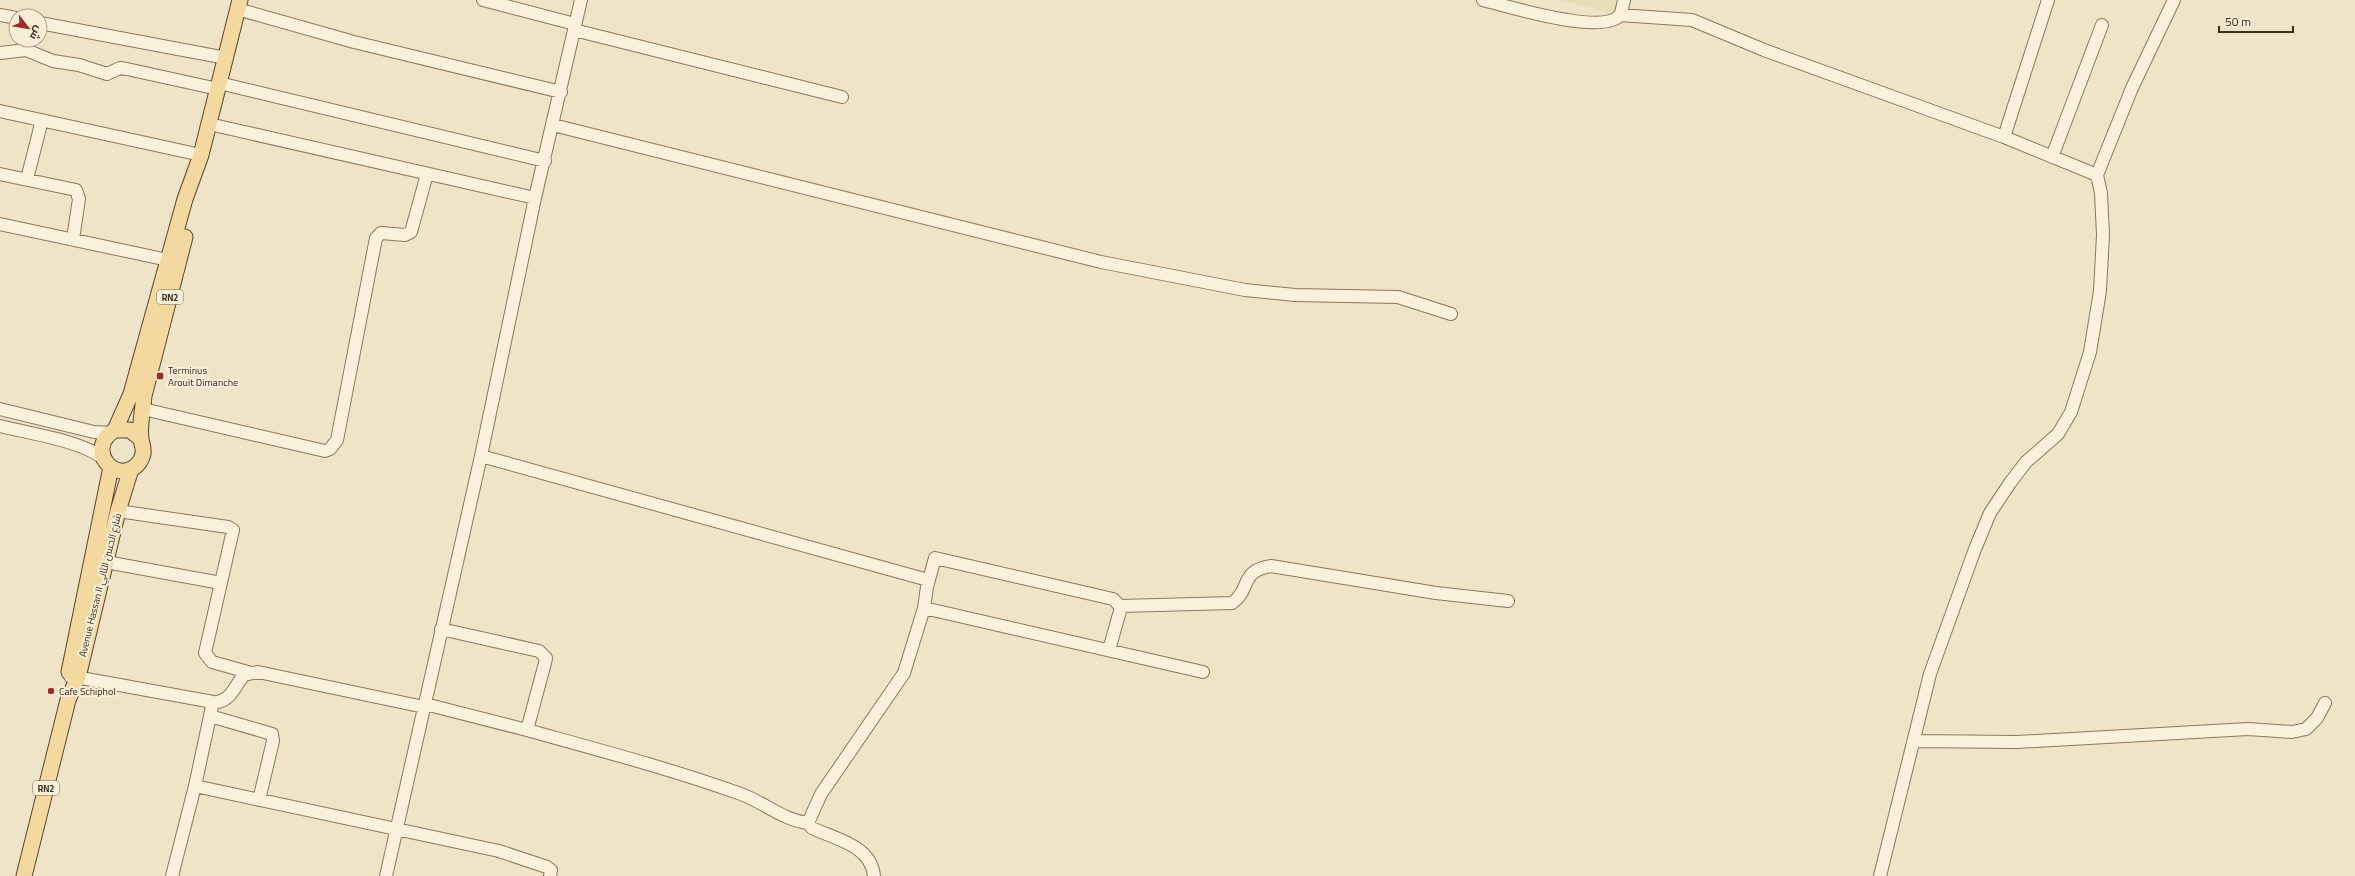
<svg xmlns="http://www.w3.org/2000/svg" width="2355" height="876" viewBox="0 0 2355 876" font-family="Georgia,Cairo,serif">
	<rect width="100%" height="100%" fill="#f0e4c8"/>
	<path fill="#e6deb5" d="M1560,0H1620L1616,14Z"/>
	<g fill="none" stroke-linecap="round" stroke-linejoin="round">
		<g stroke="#8d765c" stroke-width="14">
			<path id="minor" d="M483,0L575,24
				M1483,0C1506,6 1604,36 1620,15C1622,11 1623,4 1624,0
				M237,9L354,42L561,92
				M0,15L16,18
				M1620,15L1692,20L1764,50L2004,137L2097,175
				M40,23L226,58
				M574,30L842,97
				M0,53L26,50L53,61L79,65L107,74L120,68L127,69L218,89
				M219,83L545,161
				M0,111L201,155
				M209,124L535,198
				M553,125L1101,262L1245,290L1295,295L1398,297L1451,314
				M2004,137L2048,0
				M2052,157L2102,25
				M0,174L76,190L79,199L73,239
				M27,179L42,120
				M0,224L168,260
				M0,409L94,432L111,433
				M143,409L325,451L330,449L337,440L376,238L381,233L405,235L411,232L427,174
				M0,426C28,433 83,441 104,459
				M481,456L928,580
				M118,511L228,527L233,530L205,653L212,662L248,672
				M106,562L221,583
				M1120,606L1232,603C1252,589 1239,571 1271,566L1436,593L1508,601
				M1109,650L1120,611V606L1113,599L935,558L927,587L924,608L1203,672
				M70,676L213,702L195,786L499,851L547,867L551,870L550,876
				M213,702C230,704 235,685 244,675L258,672L424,707
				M425,704L527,730L545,663L546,658L539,651L441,629
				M210,716L272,734L273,741L259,800
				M527,730C599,750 671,769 741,794C765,803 783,820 808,823
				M1914,741L2017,742L2248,729L2292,732L2306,729L2317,718L2325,703
				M172,876L195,786
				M386,876L481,456L535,198L581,0
				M874,876C871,845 835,839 812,828L808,823L821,794L904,673L924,608
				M1880,876L1930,674L1975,549L1990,513L2010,483L2026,462L2058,434L2071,412L2090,352L2100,291L2103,235L2101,193L2097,175L2132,88L2174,0"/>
		</g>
		<g stroke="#5b4430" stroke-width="17">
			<path id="major" d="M115,430L131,394L185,199L201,155L240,0
				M141,439L130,430H115C84,448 115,486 137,465C140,462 142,458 143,454C144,448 142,445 141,439C139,426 143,410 144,396L185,237
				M69,672L111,467
				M24,876L68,700L78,677L118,511L131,469"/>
		</g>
		<use href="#minor" stroke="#faf1dc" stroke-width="12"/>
		<use href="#major" stroke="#f3d9a0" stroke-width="15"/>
	</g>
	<g fill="#9e2a2b" stroke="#f7eed8" stroke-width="1.5">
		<rect x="156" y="372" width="8" height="8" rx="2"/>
		<circle cx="51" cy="691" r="4"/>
	</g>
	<g text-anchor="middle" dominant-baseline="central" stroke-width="4" stroke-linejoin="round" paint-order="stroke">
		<g fill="#f7eed8" stroke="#756857" stroke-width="1">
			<rect x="157" y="290" width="26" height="14" rx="3"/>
			<rect x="33" y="781" width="26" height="14" rx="3"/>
		</g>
		<g font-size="9" font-weight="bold" fill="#3d2e20">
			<text x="170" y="297">RN2</text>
			<text x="46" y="788">RN2</text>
		</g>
		<g font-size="10" fill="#3d2e20" stroke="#f7eed8" text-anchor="start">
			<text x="168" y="370">Terminus<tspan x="168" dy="12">Arouit Dimanche</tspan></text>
			<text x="59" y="691">Cafe Schiphol</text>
		</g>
		<g font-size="10" fill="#3d2e20" stroke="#f7eed8">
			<text transform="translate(100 585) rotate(-76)">Avenue Hassan II شارع الحسن الثاني</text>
		</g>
	</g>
	<g transform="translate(28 28) rotate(121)"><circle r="19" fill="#f7eed8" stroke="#ada18e"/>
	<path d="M0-3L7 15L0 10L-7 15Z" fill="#9e2a2b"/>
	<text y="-6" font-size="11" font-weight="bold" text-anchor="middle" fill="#3d2e20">ش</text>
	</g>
	<path d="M2219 26v6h74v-6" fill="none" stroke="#3d2e20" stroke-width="2"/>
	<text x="2225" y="26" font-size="12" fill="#3d2e20" stroke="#f7eed8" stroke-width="3" paint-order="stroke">50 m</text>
</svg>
